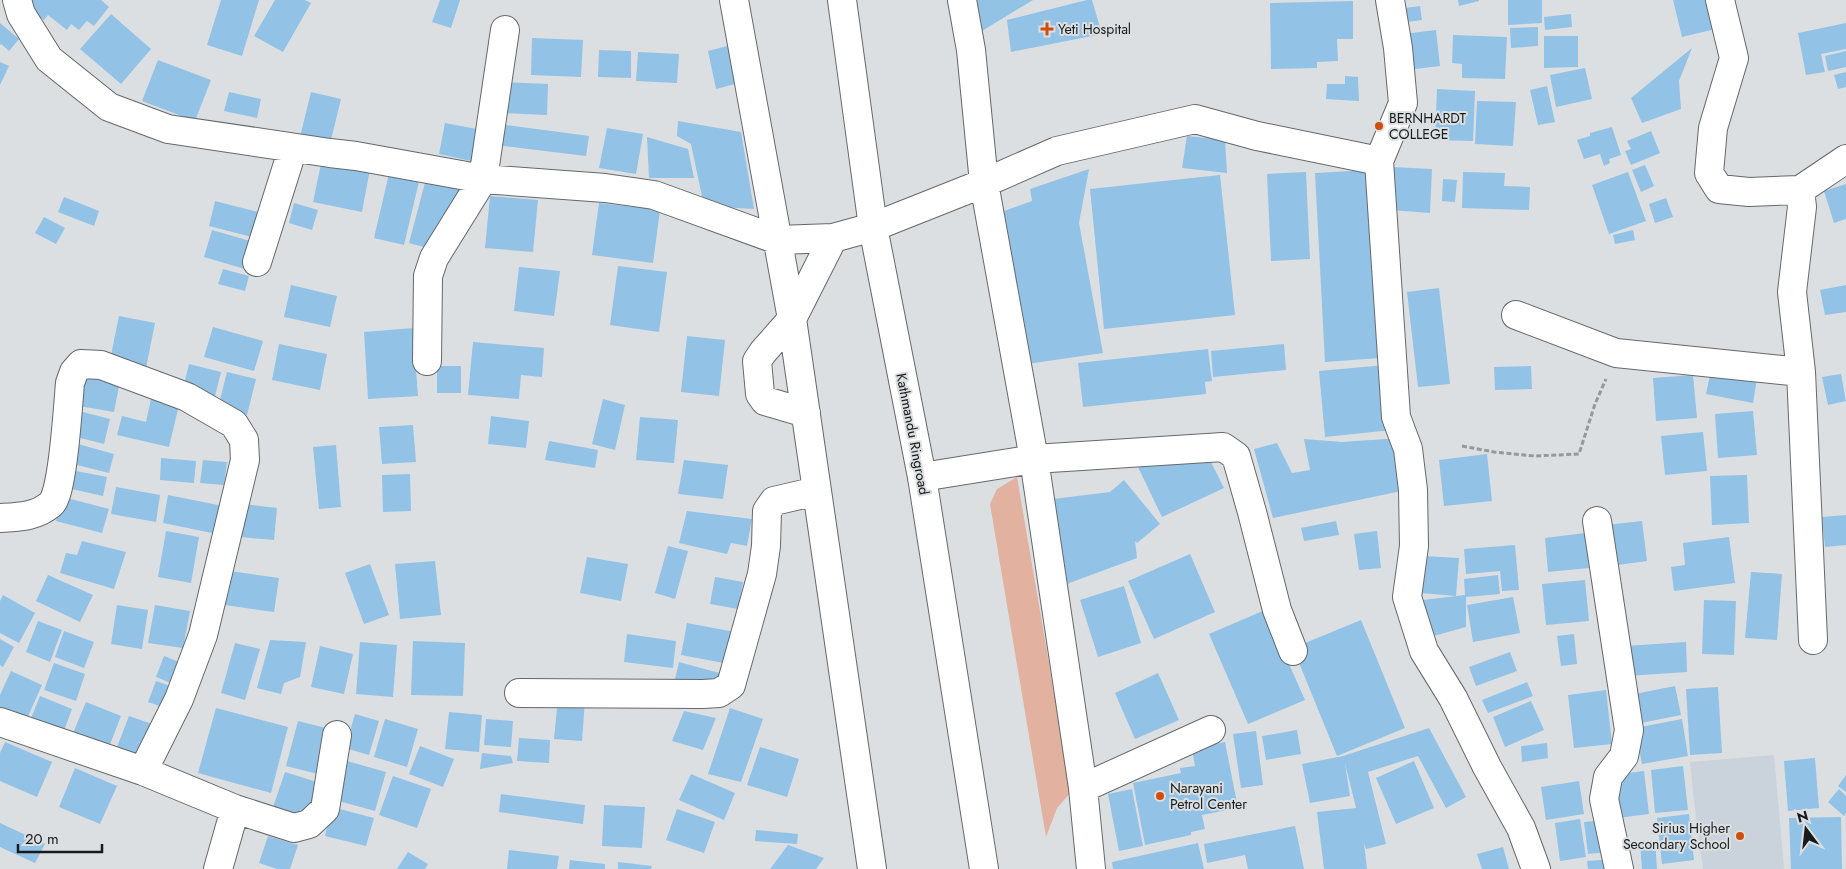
<svg xmlns="http://www.w3.org/2000/svg" width="1846" height="869" viewBox="0 0 1846 869" font-family="Jost,sans-serif">
	<rect width="100%" height="100%" fill="#dbdfe1"/>
	<path fill="#cad3db" d="M1774,755L1784,869H1703L1694,802L1690,762Z"/>
	<path fill="#e2b1a0" d="M1017,477L1071,792L1057,808L1046,837L990,504L997,489Z"/>
	<path fill="#93c2e7" d="M25,0H101L109,7L94,26L87,21L79,30L71,24L67,30L48,15L44,20L23,3Z
		M221,0H259L242,56L207,45Z
		M275,0H305L311,3L283,52L254,36Z
		M440,0H460L451,28L432,22Z
		M970,0H1033L977,34Z
		M1087,0H1092L1102,34L1011,52L1007,20Z
		M1458,0H1479V1L1459,6Z
		M1508,0H1542V23L1508,25Z
		M1673,0H1717L1724,27L1682,37Z
		M1353,1V39H1337L1338,61L1317,62V68L1271,69L1270,3Z
		M1420,6L1422,20L1399,23L1397,9Z
		M111,14L151,49L121,84L80,49Z
		M1571,14L1572,27L1545,30L1544,17Z
		M0,23L19,39L9,51L1,44L0,45Z
		M1846,23V49L1821,54L1825,72L1806,75L1798,33Z
		M1538,27V46L1511,48L1510,28Z
		M1436,30L1440,66L1407,70L1403,34Z
		M1453,35L1507,37L1505,79L1462,78V64L1452,63Z
		M1544,36H1578V67L1544,68Z
		M532,38L583,40L581,77L531,75Z
		M731,45L739,83L716,89L708,51Z
		M1692,48L1679,81L1681,109L1642,123L1631,98Z
		M599,50L631,51V78L598,77Z
		M1846,51V67L1828,71L1825,56Z
		M638,52L679,54L677,83L636,81Z
		M158,60L211,80L195,121L142,101Z
		M0,62L9,66L0,85Z
		M1585,68L1592,99L1556,107L1550,75Z
		M1846,72V87L1838,89L1834,75Z
		M1345,76L1358,77L1359,101L1326,99L1327,84H1345Z
		M502,82L548,84L547,115L500,113Z
		M1547,86L1555,122L1538,125L1530,90Z
		M1437,89L1475,91L1473,141L1435,140Z
		M229,92L261,99L257,118L224,111Z
		M311,92L341,99L330,144L300,137Z
		M1477,101L1516,102L1513,146L1475,144Z
		M678,121L741,132L754,209L704,206L691,144L677,136Z
		M445,123L477,129L471,161L439,154Z
		M498,124L589,136L586,156L495,145Z
		M1612,127L1621,155L1609,159L1610,163L1604,166L1600,154L1584,159L1577,140L1590,136V133Z
		M607,128L643,134L636,174L599,168Z
		M1651,131L1660,153L1631,165L1625,151L1631,149L1627,141Z
		M1187,136L1225,140L1227,173L1182,168Z
		M647,137L688,149L694,178H649Z
		M322,159L370,169L362,212L313,202Z
		M391,165L421,173L404,245L374,238Z
		M1645,165L1654,186L1641,192L1632,170Z
		M1392,167L1432,169L1430,213L1390,210Z
		M1089,169L1079,223L1103,353L1027,364L1004,211L1032,201L1030,189Z
		M1369,170L1380,358L1325,362L1315,173Z
		M1306,172L1310,259L1271,261L1267,174Z
		M1463,172L1505,173L1504,186L1530,187L1529,210L1462,208Z
		M1628,172L1646,221L1609,234L1592,185Z
		M427,175L471,190L435,250L409,243Z
		M1220,175L1235,315L1104,329L1090,189Z
		M1443,179L1457,180L1455,202L1442,201Z
		M1846,184V219L1834,223L1824,191Z
		M490,196L538,200L533,252L485,248Z
		M64,197L99,211L94,226L58,212Z
		M1666,198L1673,217L1655,223L1649,204Z
		M215,201L266,214L260,239L209,226Z
		M294,203L318,210L312,230L289,223Z
		M599,203L660,210L653,263L592,255Z
		M44,217L65,228L56,244L35,233Z
		M212,230L257,243L248,270L204,257Z
		M1633,230L1635,240L1615,244L1613,235Z
		M618,266L667,272L659,332L610,325Z
		M519,267L560,271L554,316L514,311Z
		M223,269L249,276L245,291L218,284Z
		M291,285L337,296L330,327L284,317Z
		M1846,285V312L1825,315L1820,290Z
		M1439,288L1450,384L1418,387L1407,292Z
		M119,316L155,323L146,368L110,360Z
		M213,327L263,341L254,371L204,357Z
		M413,328L418,396L368,399L364,332Z
		M687,336L725,340L719,396L681,392Z
		M473,342L544,348L542,377L521,375L519,399L468,395Z
		M279,344L327,354L320,390L272,380Z
		M1284,344L1286,370L1213,377L1211,351Z
		M1208,349L1212,381L1205,382L1206,394L1083,407L1078,363Z
		M189,364L221,372L215,396L183,389Z
		M1385,365L1392,430L1325,437L1319,371Z
		M437,366H461V393H437Z
		M1531,366L1532,389L1495,390L1494,367Z
		M1711,370L1757,379L1753,403L1706,394Z
		M227,372L256,379L247,415L218,408Z
		M79,373L120,381L114,412L73,405Z
		M1841,374L1846,401L1828,405L1822,377Z
		M1693,375L1697,418L1656,421L1653,378Z
		M151,399L179,405L169,447L117,435L122,416L146,422Z
		M603,399L625,405L615,450L592,444Z
		M75,410L110,419L104,444L69,435Z
		M1753,411L1757,455L1718,458L1715,414Z
		M491,416L529,421L526,448L488,444Z
		M640,417L678,420L674,463L636,460Z
		M413,425L416,462L382,464L379,427Z
		M1703,432L1707,471L1665,475L1661,436Z
		M1400,438L1411,489L1273,518L1254,449L1277,443L1292,473L1310,470L1304,439L1342,442Z
		M549,441L598,450L595,468L545,460Z
		M78,444L114,454L109,473L73,464Z
		M336,445L341,507L319,509L313,447Z
		M1487,454L1492,501L1444,506L1439,460Z
		M161,458L196,461L194,483L160,480Z
		M1209,458L1224,488L1162,517L1137,465Z
		M203,460L227,462L224,485L200,483Z
		M684,460L728,465L723,499L678,494Z
		M71,470L107,477L103,496L67,488Z
		M410,474L411,511L383,512L382,475Z
		M1747,475L1749,523L1712,525L1710,476Z
		M1124,480L1160,524L1137,543L1135,541L1137,558L1064,585L1053,499L1110,492Z
		M116,487L160,495L156,522L111,514Z
		M168,495L223,506L217,534L163,523Z
		M63,497L109,509L102,533L56,521Z
		M243,504L277,508L274,540L240,537Z
		M687,511L752,519L747,546L731,543L727,554L679,543Z
		M1846,515V545L1825,547L1822,517Z
		M1336,521L1339,535L1304,541L1301,528Z
		M1642,521L1647,561L1611,566L1606,525Z
		M166,531L199,537L191,583L158,577Z
		M1377,531L1381,568L1359,570L1354,534Z
		M1585,533L1589,568L1548,572L1545,538Z
		M1729,537L1735,583L1674,591L1671,567L1685,565L1683,543Z
		M82,541L126,552L114,589L60,573L66,553L77,555Z
		M1515,545L1519,590L1502,591L1500,571L1466,574L1464,549Z
		M668,546L688,551L675,599L655,593Z
		M1190,554L1215,612L1154,639L1128,581Z
		M1423,556L1459,558L1456,596L1420,593Z
		M587,557L628,564L621,601L580,593Z
		M435,561L441,615L400,619L395,564Z
		M370,564L389,615L364,624L345,573Z
		M230,571L279,578L274,612L225,605Z
		M1751,572L1782,574L1777,640L1745,638Z
		M48,575L93,595L80,622L36,601Z
		M1498,575L1500,594L1466,597V627L1430,637L1423,600L1465,595L1464,579Z
		M715,577L743,582L738,609L710,604Z
		M1585,580L1589,621L1546,625L1542,584Z
		M1124,586L1141,643L1098,657L1080,600Z
		M3,595L35,613L19,643L0,633V601Z
		M1513,597L1520,633L1473,642L1467,605Z
		M1704,600L1736,601L1734,655L1702,654Z
		M117,605L148,610L142,649L111,644Z
		M155,605L190,611L183,648L148,643Z
		M1265,610L1305,700L1248,724L1209,634Z
		M1361,620L1405,728L1337,756L1293,648Z
		M38,621L62,630L50,662L26,652Z
		M687,623L735,632L729,664L681,655Z
		M64,631L94,642L84,668L55,657Z
		M627,634L676,641L673,668L624,662Z
		M1574,634L1577,664L1561,666L1557,636Z
		M0,639L14,647L3,667L0,665Z
		M270,640L306,642L300,677L284,683L281,694L257,688Z
		M413,641L465,643L463,696L411,695Z
		M360,642L397,645L393,697L356,694Z
		M1686,642L1687,672L1627,676L1625,646Z
		M235,643L260,649L245,700L221,693Z
		M320,646L353,654L344,694L311,687Z
		M1510,652L1517,671L1476,686L1469,667Z
		M164,656L187,665L178,686L156,677Z
		M679,662L723,674L718,690L675,679Z
		M54,663L85,674L76,701L44,690Z
		M11,671L42,685L25,723L0,711V695Z
		M1158,673L1179,720L1135,739L1115,693Z
		M156,681L176,688L168,709L148,702Z
		M1527,682L1533,696L1488,713L1482,700Z
		M1675,686L1681,715L1636,724L1630,695Z
		M1718,687L1722,753L1690,755L1686,689Z
		M1606,690L1612,744L1574,748L1568,695Z
		M40,696L72,709L62,736L29,723Z
		M558,698L585,700L582,741L554,739Z
		M1531,701L1544,730L1505,747L1493,717Z
		M86,702L121,716L109,747L73,733Z
		M216,708L288,727L271,793L198,773Z
		M730,708L763,719L741,782L708,774Z
		M684,711L716,718L703,750L672,741Z
		M449,712L482,715L479,752L445,749Z
		M355,714L379,721L369,755L345,748Z
		M129,716L158,726L146,758L117,747Z
		M385,719L418,729L407,767L374,757Z
		M486,719L513,721L511,747L484,745Z
		M1682,719L1688,756L1642,764L1635,728Z
		M298,721L334,730L322,775L286,766Z
		M1429,728L1466,797L1446,808L1418,756L1368,772L1386,844L1366,849L1364,843L1367,869H1324L1317,812L1356,808L1345,763L1350,796L1310,803L1302,764L1343,756Z
		M1297,730L1301,754L1266,760L1262,736Z
		M1256,731L1263,785L1241,788L1233,734Z
		M519,738L550,740L549,763L517,761Z
		M5,742L52,762L37,797L0,781V753Z
		M1225,742L1238,808L1202,815L1205,829L1191,832V835L1145,845L1133,783L1181,773L1180,768L1195,766L1192,749Z
		M1547,743L1548,758L1522,762L1521,746Z
		M420,746L454,759L443,787L409,774Z
		M760,747L799,759L787,797L747,785Z
		M482,753L511,756L513,763L480,769Z
		M1815,758L1819,808L1788,811L1784,761Z
		M347,761L386,772L375,811L335,800Z
		M1414,761L1434,808L1396,824L1376,778Z
		M1683,766L1688,810L1655,813L1651,770Z
		M75,768L117,786L100,824L59,807Z
		M1644,771L1649,814L1618,818L1613,775Z
		M285,772L320,783L308,818L273,807Z
		M691,774L735,793L724,820L679,800Z
		M1846,775V792L1838,786Z
		M393,776L431,789L417,828L379,815Z
		M1579,781L1584,814L1546,820L1541,787Z
		M1132,789L1143,846L1119,851L1108,794Z
		M1839,789L1846,796V813L1844,816L1828,802Z
		M501,794L585,805L583,824L499,812Z
		M604,805L645,807L642,848L602,846Z
		M332,807L374,818L366,846L325,836Z
		M677,809L715,822L704,853L666,840Z
		M1689,814L1694,860L1662,864L1657,818Z
		M1841,817L1842,869H1791L1789,818Z
		M1580,819L1586,857L1560,861L1555,823Z
		M1607,820L1610,852L1588,854L1584,822Z
		M0,823L45,844L35,863L0,847Z
		M1295,826L1304,869H1248L1245,855L1207,863L1204,844Z
		M756,830L798,834L797,844L755,841Z
		M268,836L298,845L290,869H277L259,863Z
		M1655,841L1657,869H1642L1640,842Z
		M1198,843L1204,869H1113L1112,862Z
		M788,845L824,858L816,869H770Z
		M1503,847L1509,869H1482L1477,854Z
		M509,850L559,856L557,869H507Z
		M408,852L428,864L425,869H397Z
		M1614,859L1615,869H1588L1587,861Z
		M570,860L605,864V869H569Z
		M618,862L652,866L651,869H618Z"/>
	<g fill="none" stroke-linecap="round" stroke-linejoin="round">
		<g stroke="#65686a" stroke-width="30">
			<path id="minor" d="M17,0L21,14L49,59L109,107L168,129L330,153L356,156L483,179L605,188L654,195L778,240L833,238L873,227L984,183L1057,151L1195,119L1257,136L1379,161
				M734,0L792,319L872,869
				M962,0L971,50L984,183L1034,459L1083,788L1091,869
				M1390,0L1398,48L1403,103L1379,161L1396,417L1408,449L1413,490L1414,546L1407,597L1424,651L1453,698L1487,767L1521,828L1536,869
				M1720,0L1734,58L1713,128L1709,173L1719,189L1749,192L1800,190L1846,159
				M1800,190L1802,207L1792,292L1801,372L1813,640
				M257,262L293,148
				M1516,315L1616,353L1801,372
				M427,361L428,276L434,258L483,179L505,30
				M806,413L765,401L760,394L757,361L763,352L792,319L833,238
				M922,477L1034,459L1223,447L1236,456L1252,512L1277,610L1293,651
				M0,518C18,517 36,517 51,504C63,494 68,404 70,383L74,372L81,364L101,365L187,397L234,424L244,440L245,460L203,635L179,699L143,771
				M1597,521L1629,730L1624,756L1608,777L1604,799L1619,869
				M519,693L703,694L719,693L731,685L762,574L766,546L767,511L774,501L817,491
				M0,722L143,771L235,809L294,828L309,824L325,809L337,735
				M1083,788L1211,730
				M218,869L235,809"/>
		</g>
		<g stroke="#65686a" stroke-width="30">
			<path id="highway" d="M842,0L873,227L922,477L984,869"/>
		</g>
		<path stroke="#96999b" stroke-width="3" stroke-dasharray="5 2.5" stroke-linecap="butt" d="M1462,446L1494,452L1535,456L1579,454L1595,404L1606,379"/>
		<use href="#minor" stroke="#fff" stroke-width="28"/>
		<use href="#highway" stroke="#fff" stroke-width="28"/>
	</g>
	<g fill="#d24d0c" stroke="#dbdfe1" stroke-width="2">
		<path d="M1044.5 21.5h5v5h5v5h-5v5h-5v-5h-5v-5h5z"/>
		<circle cx="1379" cy="126" r="5"/>
		<circle cx="1160" cy="796" r="5"/>
		<circle cx="1740" cy="836" r="5"/>
	</g>
	<g text-anchor="middle" dominant-baseline="central" stroke-width="4" stroke-linejoin="round" paint-order="stroke">
		<g font-size="14" fill="#17191a" stroke="#dbdfe1" text-anchor="start">
			<text x="1058" y="29">Yeti Hospital</text>
			<text x="1389" y="118">BERNHARDT<tspan x="1389" dy="16">COLLEGE</tspan></text>
			<text x="1170" y="788">Narayani<tspan x="1170" dy="16">Petrol Center</tspan></text>
			<text x="1730" y="828" text-anchor="end">Sirius Higher<tspan x="1730" dy="16">Secondary School</tspan></text>
		</g>
		<g font-size="14" fill="#17191a" stroke="#dbdfe1">
			<text transform="translate(913 434) rotate(79)">Kathmandu Ringroad</text>
		</g>
	</g>
	<g transform="translate(1806 829) rotate(345)" stroke="#dbdfe1" stroke-width="4" paint-order="stroke">
	<path d="M0-4L9 19L0 12L-9 19Z" fill="#17191a"/>
	<text y="-8" font-size="14" font-weight="bold" text-anchor="middle" fill="#17191a">N</text>
	</g>
	<path d="M18 844v8h84v-8" fill="none" stroke="#17191a" stroke-width="2.5"/>
	<text x="25" y="844" font-size="15" fill="#17191a" stroke="#dbdfe1" stroke-width="4" paint-order="stroke">20 m</text>
</svg>
